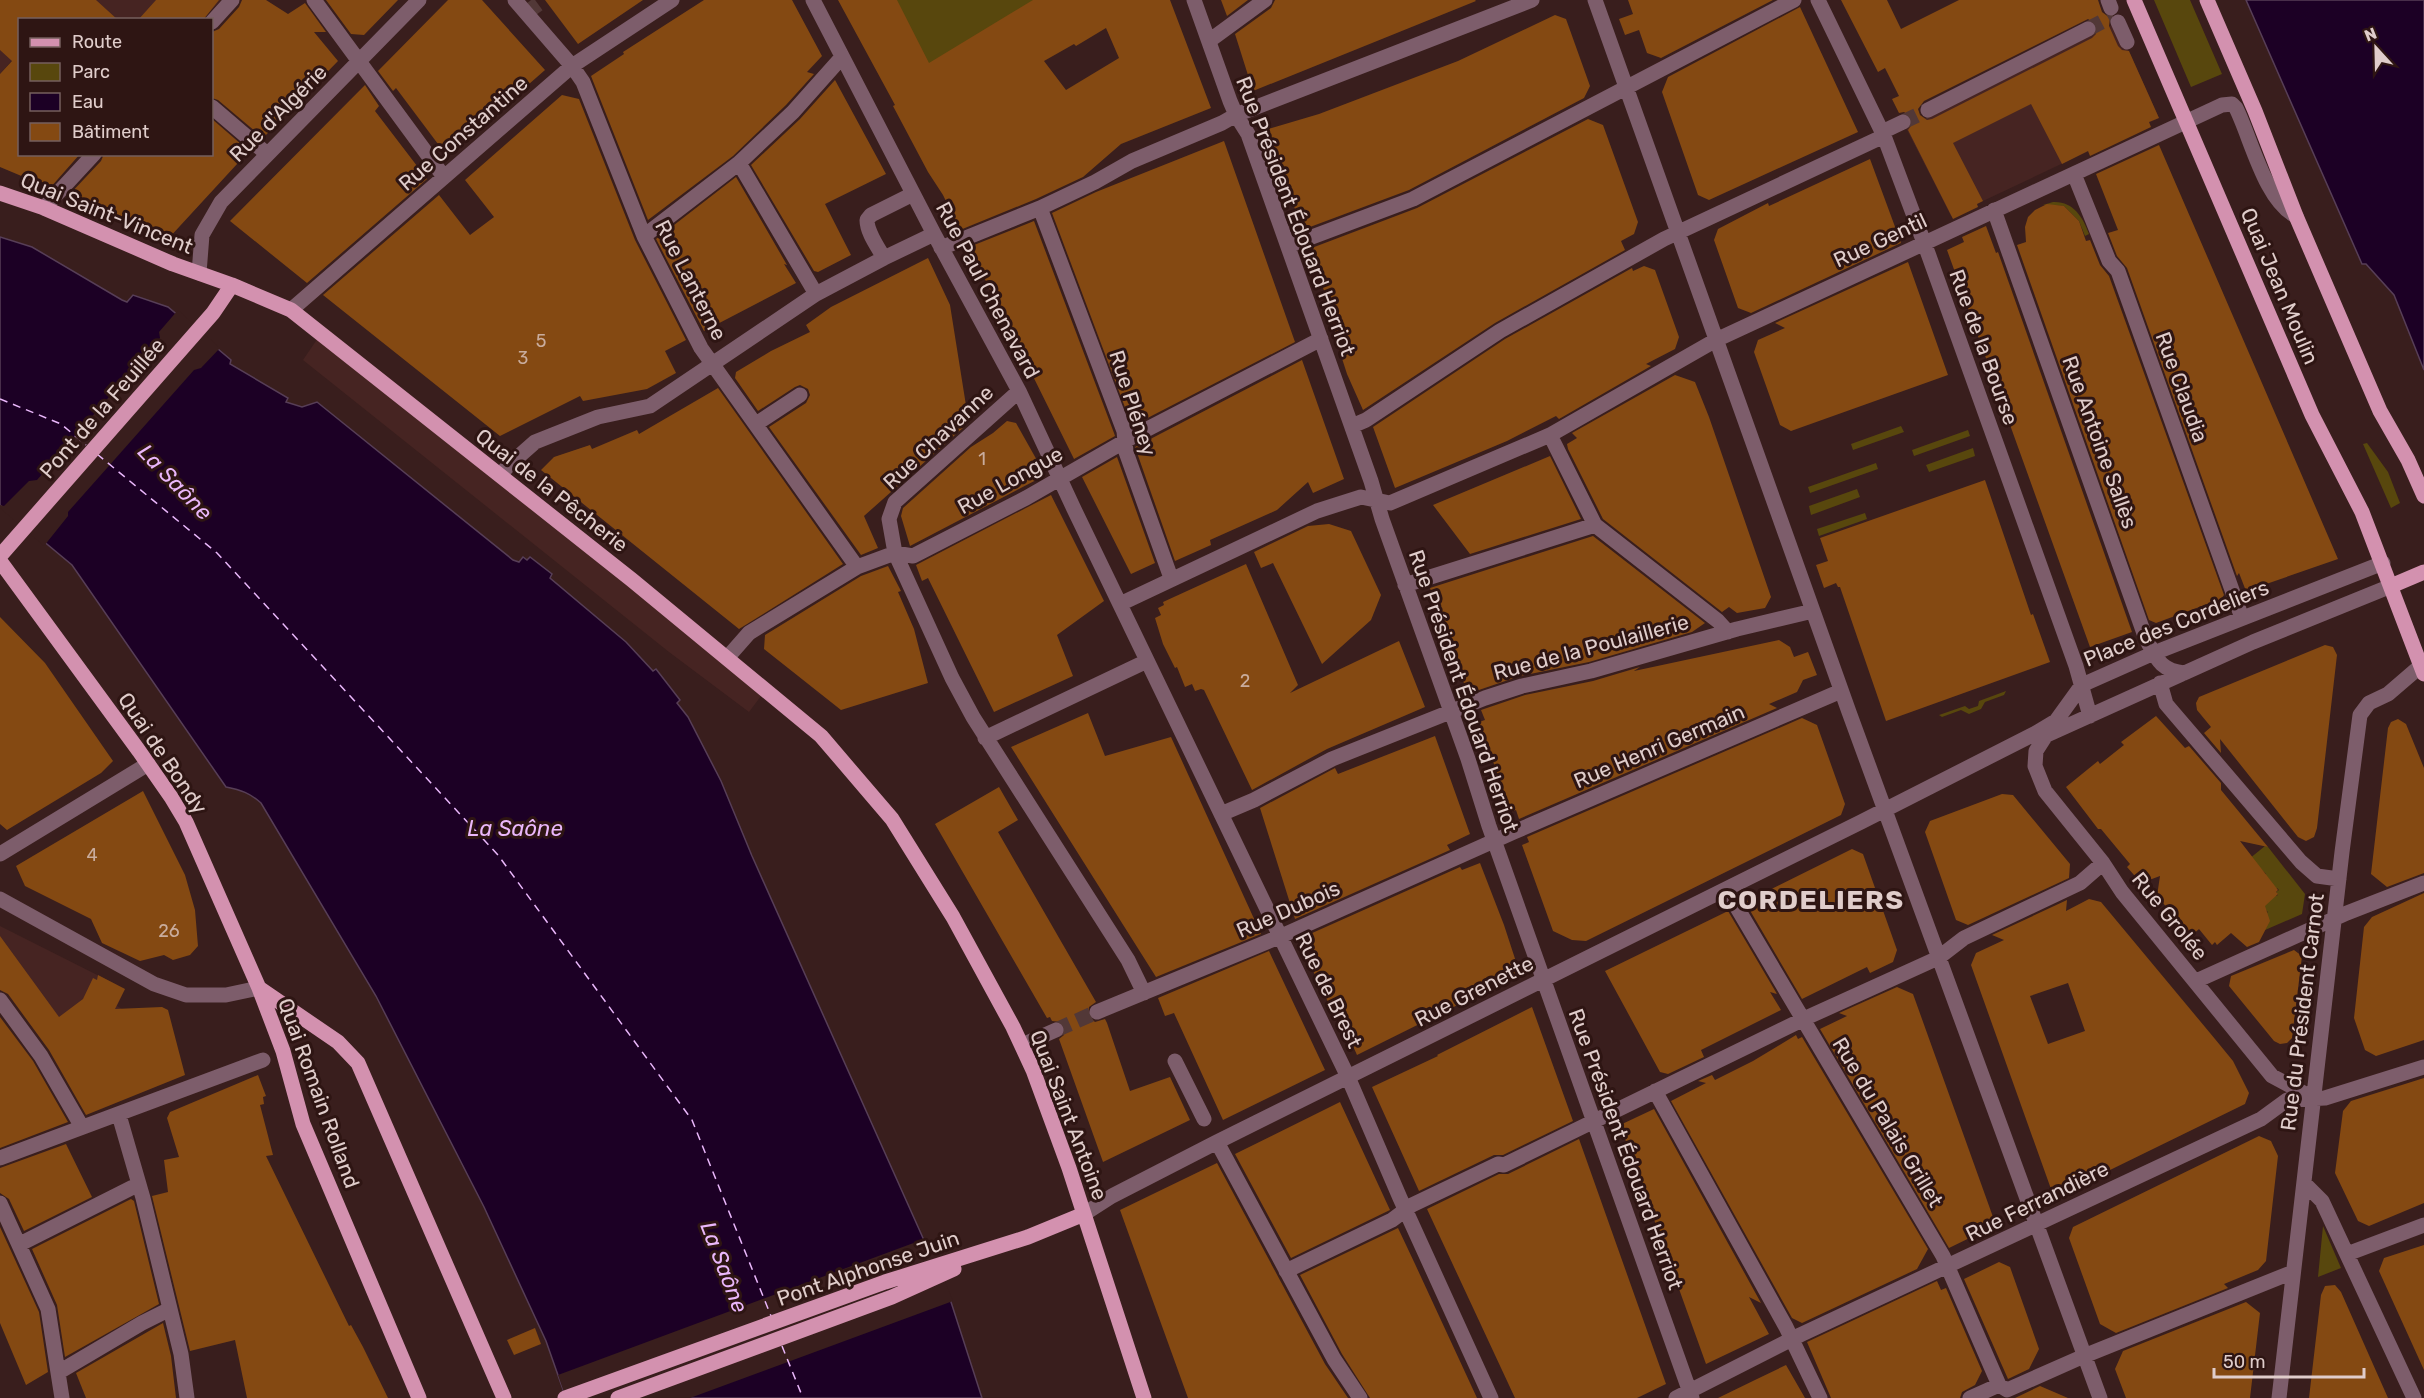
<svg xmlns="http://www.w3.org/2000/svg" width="2424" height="1398" viewBox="0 0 2424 1398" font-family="Rubik,sans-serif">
	<rect width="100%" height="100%" fill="#391e1d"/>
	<path fill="#462422" d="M0,0H221L203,19L20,20L19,52L0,74Z
		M2116,23L2159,118L1951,216L1906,128Z
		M318,338L767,688L749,712L669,652L303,360Z
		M0,926L125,989L117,1006L122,1009L82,1048L0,982Z"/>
	<path fill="#58470d" d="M878,0H1066L923,86Z
		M2154,0H2190L2222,74L2191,87Z
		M2053,202C2073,201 2083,217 2089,234L2085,236L2079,221L2064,206L2043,205Z
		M1901,426L1904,432L1853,450L1851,444Z
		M1968,430L1970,436L1914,456L1912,450Z
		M2367,443L2388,472L2400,503L2391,508L2363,444Z
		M1973,448L1975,456L1929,472L1926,465Z
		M1876,463L1878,469L1810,493L1808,487Z
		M1857,489L1860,497L1811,515L1809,506Z
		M1865,513L1867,519L1819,536L1817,529Z
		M2006,691L2004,695L1985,702L1981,709L1969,714L1961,710L1942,717L1939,715L1965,706L1969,709L1978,706L1979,701Z
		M2265,846L2268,847L2305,894L2302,914L2265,930V914L2268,912L2260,906L2274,894L2276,896L2278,895L2276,892L2279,890L2277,888L2274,889L2263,876L2266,874L2264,872L2249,859Z
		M2323,1226L2341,1268L2318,1277Z"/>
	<path fill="#1c0025" stroke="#573e57" stroke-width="1.5" d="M2246,0H2424V370L2394,295L2366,264H2362Z
		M0,237L32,247L122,300L127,302L133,295L168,307L231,360L230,364L288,398L286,402L302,407L317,402L513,560L519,562L523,557L527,560L530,557L552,574L550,578L626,642L653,671L656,669L680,700L677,703L688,717L721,781L752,856L923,1238L951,1302L982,1398H566L546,1341L484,1207L376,996L261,803C250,793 241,790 226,787L72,565L0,505Z"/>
	<path fill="#391e1d" d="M178,310L220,348L201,368L194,370L68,512V516L44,546L0,508V505L4,506L29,481L37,480L160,338L159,332Z
		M927,1238L953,1301L690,1398H566L558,1375Z"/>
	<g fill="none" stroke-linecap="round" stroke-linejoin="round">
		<path stroke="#eab7fb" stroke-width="1.5" stroke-dasharray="8 6" stroke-linecap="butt" d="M0,399L61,424L86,445
			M97,454L217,553L498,855L692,1120L771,1316
			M782,1346L803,1398"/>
	</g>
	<path fill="#844912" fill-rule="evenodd" d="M0,0H96L118,20H20V154H80L50,188L0,167V74L12,61L0,50Z
		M156,0H219L203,20H138Z
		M242,0H266L288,14L305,3L326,32H314L338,61L263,138L218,100L212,98V32L219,29L239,7Z
		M326,0H398L364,35L351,34Z
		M448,0H482L545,70L447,156L396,88L393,91L378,71Z
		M545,0H643L578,44Z
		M704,0H792L822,56L807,72L814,74L786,105L733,156L648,220L591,76L624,54L623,52Z
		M838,0H897L929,63L1033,0H1170L1211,108L1121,144L1083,177L1036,199L960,230L943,195L928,172L893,106L895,105ZM1106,28L1119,58L1066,90L1044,61L1074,44L1076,46Z
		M1221,0H1248L1227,16Z
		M1275,0H1475L1476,1L1253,91L1235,34L1271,8Z
		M1628,0H1773L1661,58L1647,53L1639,30L1625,35L1619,19L1633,14Z
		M1841,0H1887L1901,29L1959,0H2098L2102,12L2110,18L2109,26L2118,46L2122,50L2129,51L2159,118L2149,122L2151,127L2090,156L2088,151L2062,164L2031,104L1953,143L1983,201L1977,204L1978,207L1953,219L1908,130L1913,123L1911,117L1904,112L1899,113L1892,99L1899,96L1885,68L1878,72ZM2088,19L2097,25L2096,34L2092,38L1932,119L1927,120L1920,115L1918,109L1924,101Z
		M1800,7L1858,132L1709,200L1698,195L1662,92L1668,77Z
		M1555,15L1566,19L1590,86L1584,98L1409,190L1302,230L1268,129L1319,114L1458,61Z
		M835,80L886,174L825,204L851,255L818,272L814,271L751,165L800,119Z
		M365,85L379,106L375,111L427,179L307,283L230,221Z
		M562,95L579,99L635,240L686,340L665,351L676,373L647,389L583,401L580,396L500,436L323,295L439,195L470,235L494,217L465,180Z
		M212,119L249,151L168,239L69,195L101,161L104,154H212Z
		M1588,119L1603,125L1638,222L1634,234L1621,241L1625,250L1495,323L1363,410L1347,374L1337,343L1331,310L1309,249L1417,208Z
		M1224,141L1295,342L1132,426L1052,213L1096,192Z
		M2159,145L2338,559L2246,591L2239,573L2237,576L2127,268L2117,256L2108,233L2118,230L2096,174Z
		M1870,159L1901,243L1751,313L1738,308L1714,240L1718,229L1768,203L1769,206Z
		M736,177L787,265L784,264L796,283L704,331L656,239Z
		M2047,204L2064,206L2079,221L2086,241L2090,240L2100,265L2109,276L2224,595L2221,599L2156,623L2149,620L2017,245L2026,242L2025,227L2028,217L2035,210Z
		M1034,221L1114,433L1115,436L1074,459L969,247Z
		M1986,226L1996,253L1998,252L2132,632L2090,647L1947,250L1964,242L1962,237Z
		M928,258L950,305L968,418L964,427L864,516L878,548L861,555L769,427L806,403L810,395L808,389L800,385L795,387L758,411L735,378L736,372L771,351L810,332L806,325L831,307Z
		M1908,262L1948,375L1791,431L1780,425L1754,352L1758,340L1785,328L1775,323Z
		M1644,266L1655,270L1679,337L1675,349L1646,364L1651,366L1559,419L1556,416L1507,441L1395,488L1373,427L1505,339L1632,268L1633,271Z
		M1302,360L1344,479L1313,493L1308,482L1277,510L1210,540L1211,545L1175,561L1135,447Z
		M1675,375L1695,382L1709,417L1771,597L1765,608L1737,613L1729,607L1722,612L1603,519L1568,449L1567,444L1577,438L1572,433Z
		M718,388L843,564L739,629L541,470L554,457L590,445L592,449L637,430L639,434Z
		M1007,421L1016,423L1043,471L1042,477L910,546L901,516L903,508L971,447L993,433Z
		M1550,456L1581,519L1470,554L1433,505Z
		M1117,457L1155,563L1131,574L1082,477Z
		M1985,480L2031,615L2033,614L2050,662L1886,721L1840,587H1838L1836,583L1824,588L1816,565L1828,561L1820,538Z
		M1051,495L1104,601L1057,635L1073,676L994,712L928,578L922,581L916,565Z
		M1329,524L1351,531L1381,595L1371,620L1322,664L1273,563L1261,568L1254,552L1308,526Z
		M1593,536L1705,623L1692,632L1589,662L1520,676L1473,692L1471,688L1466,689L1430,588Z
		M1246,564L1298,685L1290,693L1399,641L1425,707L1327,749L1252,790L1204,690L1201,689L1195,691L1192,684L1185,687L1177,667L1175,668L1163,644L1155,618L1161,615L1158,608L1164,605L1163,602Z
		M888,566L901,591L898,592L914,629L928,683L841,710L764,649L765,635L861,576Z
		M0,617L45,663L113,761L101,773L7,830L0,824Z
		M1779,640L1790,647L1794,657L1808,652L1817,675L1803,680L1797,692L1769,704L1777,708L1519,819L1516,810L1511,812L1479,722L1485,720L1481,710L1525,695L1593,681L1640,667L1634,671Z
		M2325,645L2333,647L2337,655L2317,828L2314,837L2306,841L2298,837L2220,739L2221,753L2204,733L2211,727L2197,710L2196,703L2199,697Z
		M1088,713L1105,756L1171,737L1261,934L1156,977L1011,747Z
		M2156,716L2185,748L2189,746L2221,783V790L2268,847L2240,841L2278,890L2276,892L2278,894L2265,906L2270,921L2259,942L2247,947L2231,933L2217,945L2215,942L2212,945L2199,929L2191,936L2157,896L2160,876L2141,883L2127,867L2130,864L2101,829H2098L2066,787L2098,761L2100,764L2124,745L2121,742Z
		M1802,718L1817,725L1845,804L1841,815L1586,941L1572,940L1553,931L1522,845L1529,842L1527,837Z
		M2398,719L2406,724L2424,768V873L2387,887L2371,874L2388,728L2391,722Z
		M1435,736L1470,834L1447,845L1450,850L1295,919L1260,808L1335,768L1338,774Z
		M999,787L1018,820L998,832L1096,1002L1089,1007L1088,1016L1095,1022L1105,1019L1107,1023L1130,1091L1170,1077L1190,1120L1103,1162L1059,1039L1064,1035L1065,1026L1061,1022L1052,1021L1050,1017L1047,1018L935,824Z
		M143,791L185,875L195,910L198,946L190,955L173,960L164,955L140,961L102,943L91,919L25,886L16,866Z
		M2002,794L2013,795L2070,864L2069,878L1968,925L1956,920L1925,832L1930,821Z
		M1852,849L1863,854L1897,950L1893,962L1870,973L1867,967L1802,999L1745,902Z
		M1480,863L1504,925L1520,974L1357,1055L1333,1001L1329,1004L1315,975L1299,942L1302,941L1301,938L1460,867L1462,870Z
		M2424,893V1040L2376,1056L2365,1050L2354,1018L2364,927L2372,917Z
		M2089,899L2101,902L2215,1039L2233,1061L2249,1093L2245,1104L2063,1193L2051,1189L1971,965L1976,953L2004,940L1992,935L2067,900L2066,911ZM2068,983L2085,1031L2048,1044L2030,996Z
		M1728,911L1777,994L1770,992L1781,1010L1701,1050L1704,1057L1668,1074L1660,1072L1605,971Z
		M0,936L59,1017L83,999L93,978L97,980L98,975L125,989L115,1009L162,1007L168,1010L185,1075L86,1115L49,1050L8,994L0,990Z
		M2294,950L2302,956L2292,1038L2287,1043L2280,1044L2274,1041L2229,986L2231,976Z
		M1269,951L1325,1070L1223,1120L1174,1013L1165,1016L1158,998Z
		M1897,987L1913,994L1993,1217L1988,1229L1949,1248L1820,1029L1847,1016L1839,1013Z
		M1532,1007L1573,1121L1503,1155H1494L1419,1191L1372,1087L1438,1056L1437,1055Z
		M0,1017L33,1061L68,1122L0,1148Z
		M1796,1035L1798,1039L1802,1037L1928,1249L1917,1269L1802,1323L1792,1318L1671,1101L1706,1083L1698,1081L1712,1075L1715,1080L1753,1061Z
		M258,1075L266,1096L263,1097L264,1104L260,1105L273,1155L266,1156L349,1326L351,1325L363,1347L388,1398H247L235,1340L190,1351L152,1196L168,1192L164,1160L179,1157L167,1118L170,1112Z
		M2424,1078V1203L2369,1226L2358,1221L2335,1173L2343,1111L2351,1101Z
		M1340,1102L1390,1210L1291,1258L1235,1154Z
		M1654,1109L1761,1303L1749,1297L1769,1334L1706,1364L1620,1125Z
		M2259,1136L2271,1141L2278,1156L2266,1261L2258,1270L2224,1284L2228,1288L2116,1333L2100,1324L2069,1238L2073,1227Z
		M1579,1139L1666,1384L1637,1398H1515L1427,1209L1499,1174H1508Z
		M66,1144L92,1197L24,1231L9,1199L0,1193V1168Z
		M1217,1163L1325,1364L1348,1398H1188L1120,1210Z
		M131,1199L134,1201L159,1304L65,1357L57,1305L32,1249Z
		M0,1227L39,1312L48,1372L26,1385L0,1323Z
		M1398,1228L1415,1264L1477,1398H1370L1342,1354L1300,1275Z
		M2424,1245V1370L2379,1271L2384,1258Z
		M1999,1262L2010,1267L2039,1349L2029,1369L2008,1379L1964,1279Z
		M1937,1281L1941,1290L1946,1288L1982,1371L1975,1385L1962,1392L1960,1398H1831L1807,1342Z
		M2335,1285L2341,1292L2388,1398H2309L2321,1295L2325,1286Z
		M2246,1302L2260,1313L2250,1398H2126L2115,1369L2123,1351Z
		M163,1323L171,1356L176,1398H86L76,1373Z
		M535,1328L541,1344L514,1355L507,1340Z
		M1786,1365L1805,1398H1718L1757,1379Z
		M2040,1386L2068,1398H2015Z"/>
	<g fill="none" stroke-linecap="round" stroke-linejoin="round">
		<path stroke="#523837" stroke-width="15" stroke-dasharray="15 8" stroke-linecap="butt" d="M526,13L544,0
			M2088,29L2113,16
			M1903,122L1928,110
			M1056,1030L1097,1012"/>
		<path stroke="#7d5d6b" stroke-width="15" d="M314,0L444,177
			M515,0L572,66L583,82L644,236L701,348L857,567
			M813,0L934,234L1019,391L1073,507L1348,1077L1400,1198L1491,1398
			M1194,0L1230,101L1236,115L1248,134L1371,481L1382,519L1468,759L1489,826L1692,1398
			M1595,0L1849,712L2100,1398
			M1818,0L1884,136L1929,256L2076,666L2090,716
			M2108,0L2111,8
			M212,22L232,0
			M2118,22L2127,42
			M1209,41L1265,0
			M212,107L267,154
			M1928,110L2088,29
			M1882,132L1903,122
			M739,163L816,294
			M2074,174L2109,261L2118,271L2242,618
			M913,194L871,215L867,220C867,233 878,247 884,258L934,234
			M44,208L94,154
			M1040,208L1124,431L1126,452L1171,578
			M1994,210L2146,639C2157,659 2160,670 2184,673
			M644,236L739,163L793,112L842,57
			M1288,246L1413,199L1794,0
			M941,248L1040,208L1095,182L1132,161L1222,123L1236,115L1532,0
			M199,273L202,235L221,202L419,0
			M291,310L572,66L672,0
			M1019,391L895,502L889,519L895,553L952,678L973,717L1128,960L1144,993
			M756,424L800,395
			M1352,426L1366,420L1500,331L1664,239L1884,136
			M1550,435L1595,525L1718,621L1728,632
			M500,475L510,464L535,442L598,417L650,406L816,294L884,258
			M1405,585L1595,525
			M1120,604L1317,511L1361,497L1390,503L1550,435L1716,340L2222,105L2232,104L2236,108C2251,138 2265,201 2296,216
			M727,658L749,633L857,567L895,553L913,556L1026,498L1134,436L1321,339
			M2160,683L2166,704L2301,862L2317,876L2339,879
			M2052,726L2036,751L2035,766L2045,791L2103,863L2122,892L2272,1076L2313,1098
			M2047,735L2253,642L2391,586
			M985,738L1147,661
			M1221,814L1254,800L1332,759L1485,698L1522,686L1591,671L1737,629L1813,611
			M0,854L148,764
			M1726,889L1943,1256L1999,1385
			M0,899L154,984L186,995H226L259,988
			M2196,981L2347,913L2424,883
			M0,1000L41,1056L82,1127
			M1097,1012L1279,937L1514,832L1841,691
			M1022,1045L1056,1030
			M1175,1061L1204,1119
			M1655,1091L1786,1327L1820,1398
			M119,1115L143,1198L181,1354L187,1398
			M1217,1142L1334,1359L1360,1398
			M0,1158L263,1060
			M2304,1183L2322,1201L2414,1398
			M0,1203L48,1309L62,1398
			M1084,1214L1112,1196L1217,1142L1861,822L2036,733L2056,721L2082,685L2154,653L2383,563
			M20,1244L139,1184
			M2347,1254L2424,1225
			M1286,1271L1392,1220L1412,1205L1498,1164L1504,1165L1808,1017L1938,958L1964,938L2080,883L2103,863
			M59,1372L142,1323L170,1309
			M1999,1385L2007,1390L2084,1356L2293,1272
			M1676,1398L1800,1335L2261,1119L2287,1100L2325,1098L2424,1067
			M1970,1398L1999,1385
			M2279,1398L2342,852L2360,715L2369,703L2388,694L2424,663"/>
		<path stroke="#d391af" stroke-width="15" d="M2134,0L2312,415L2362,512L2424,674
			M2207,0L2255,111L2296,216L2380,411L2408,460L2424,496
			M0,193L44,208L173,264L232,285L291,310L632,580L821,736L892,819L953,917L1013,1027L1033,1070L1069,1168L1144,1398
			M0,556L213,313L232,285
			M0,561L139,751L171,797L186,822L259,988L283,1051L303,1124L419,1398
			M2391,586L2424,572
			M259,988L338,1042L358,1063L504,1398
			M565,1398L885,1282L1028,1237L1084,1214
			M618,1398L892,1297L954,1269"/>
	</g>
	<g text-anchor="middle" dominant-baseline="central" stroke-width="6" stroke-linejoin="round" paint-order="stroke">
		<g font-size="18" fill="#c9ac9d">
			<text x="541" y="341">5</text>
			<text x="523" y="358">3</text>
			<text x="982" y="459">1</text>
			<text x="1245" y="681">2</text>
			<text x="92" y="855">4</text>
			<text x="169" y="931">26</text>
		</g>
		<g font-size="21" fill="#e0cdcb" stroke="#2e1513">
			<text transform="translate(278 113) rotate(-45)">Rue d'Algérie</text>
			<text transform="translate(463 133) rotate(-41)">Rue Constantine</text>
			<text transform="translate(107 213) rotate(22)">Quai Saint-Vincent</text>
			<text transform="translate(1296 216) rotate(69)">Rue Président Édouard Herriot</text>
			<text transform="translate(1880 240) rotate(-25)">Rue Gentil</text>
			<text transform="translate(691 280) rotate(63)">Rue Lanterne</text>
			<text transform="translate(2280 286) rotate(67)">Quai Jean Moulin</text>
			<text transform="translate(988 290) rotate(62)">Rue Paul Chenavard</text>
			<text transform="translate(1984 347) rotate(70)">Rue de la Bourse</text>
			<text transform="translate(2182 387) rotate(70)">Rue Claudia</text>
			<text transform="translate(1133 403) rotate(72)">Rue Pléney</text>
			<text transform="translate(102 408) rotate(-49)">Pont de la Feuillée</text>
			<text transform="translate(938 437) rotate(-43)">Rue Chavanne</text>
			<text transform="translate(2100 442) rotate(70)">Rue Antoine Sallès</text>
			<text transform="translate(1010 480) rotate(-29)">Rue Longue</text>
			<text transform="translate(552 490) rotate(38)">Quai de la Pêcherie</text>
			<text transform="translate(2176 623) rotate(-22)">Place des Cordeliers</text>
			<text transform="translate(1591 647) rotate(-15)">Rue de la Poulaillerie</text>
			<text transform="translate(1464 691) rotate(71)">Rue Président Édouard Herriot</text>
			<text transform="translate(1659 746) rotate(-23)">Rue Henri Germain</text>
			<text transform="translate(163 753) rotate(56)">Quai de Bondy</text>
			<text transform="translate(1288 909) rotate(-24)">Rue Dubois</text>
			<text transform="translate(2170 916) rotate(51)">Rue Grolée</text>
			<text transform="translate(1329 990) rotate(64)">Rue de Brest</text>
			<text transform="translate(1474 991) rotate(-27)">Rue Grenette</text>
			<text transform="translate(2302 1012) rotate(-83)">Rue du Président Carnot</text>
			<text transform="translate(319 1093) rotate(70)">Quai Romain Rolland</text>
			<text transform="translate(1069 1115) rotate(69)">Quai Saint Antoine</text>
			<text transform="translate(1888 1122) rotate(59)">Rue du Palais Grillet</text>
			<text transform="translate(1626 1149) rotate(70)">Rue Président Édouard Herriot</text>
			<text transform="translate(2037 1201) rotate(-26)">Rue Ferrandière</text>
			<text transform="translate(868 1268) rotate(-19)">Pont Alphonse Juin</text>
		</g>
		<g font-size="22" font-style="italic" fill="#eab7fb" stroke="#2e1513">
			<text transform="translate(175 482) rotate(46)">La Saône</text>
			<text x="515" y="828">La Saône</text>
			<text transform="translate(724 1267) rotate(69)">La Saône</text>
		</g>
		<g font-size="27" font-weight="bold" letter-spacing="1.5" fill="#e0cdcb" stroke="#2e1513">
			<text x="1811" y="900">CORDELIERS</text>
		</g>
	</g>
	<rect x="18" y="18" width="195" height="138" fill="#2e1513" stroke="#755f5d" stroke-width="1.5"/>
	<rect x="30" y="38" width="30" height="9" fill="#d391af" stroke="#755f5d" stroke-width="1.5"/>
	<text x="72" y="48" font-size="18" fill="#e0cdcb">Route</text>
	<rect x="30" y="63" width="30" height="18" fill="#58470d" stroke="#755f5d" stroke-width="1.5"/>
	<text x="72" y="78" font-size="18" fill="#e0cdcb">Parc</text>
	<rect x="30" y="93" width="30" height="18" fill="#1c0025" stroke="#755f5d" stroke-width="1.5"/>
	<text x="72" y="108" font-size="18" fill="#e0cdcb">Eau</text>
	<rect x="30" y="123" width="30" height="18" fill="#844912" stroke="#755f5d" stroke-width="1.5"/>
	<text x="72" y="138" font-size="18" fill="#e0cdcb">Bâtiment</text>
	<g transform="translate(2376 48) rotate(338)" stroke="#2e1513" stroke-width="4.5" paint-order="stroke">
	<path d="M0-4.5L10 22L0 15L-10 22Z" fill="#e0cdcb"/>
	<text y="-9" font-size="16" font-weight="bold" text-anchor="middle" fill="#e0cdcb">N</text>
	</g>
	<path d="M2214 1368v9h150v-9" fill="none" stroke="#e0cdcb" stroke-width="3"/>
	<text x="2223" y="1368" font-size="18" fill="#e0cdcb" stroke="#2e1513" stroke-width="4.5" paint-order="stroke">50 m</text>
</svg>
